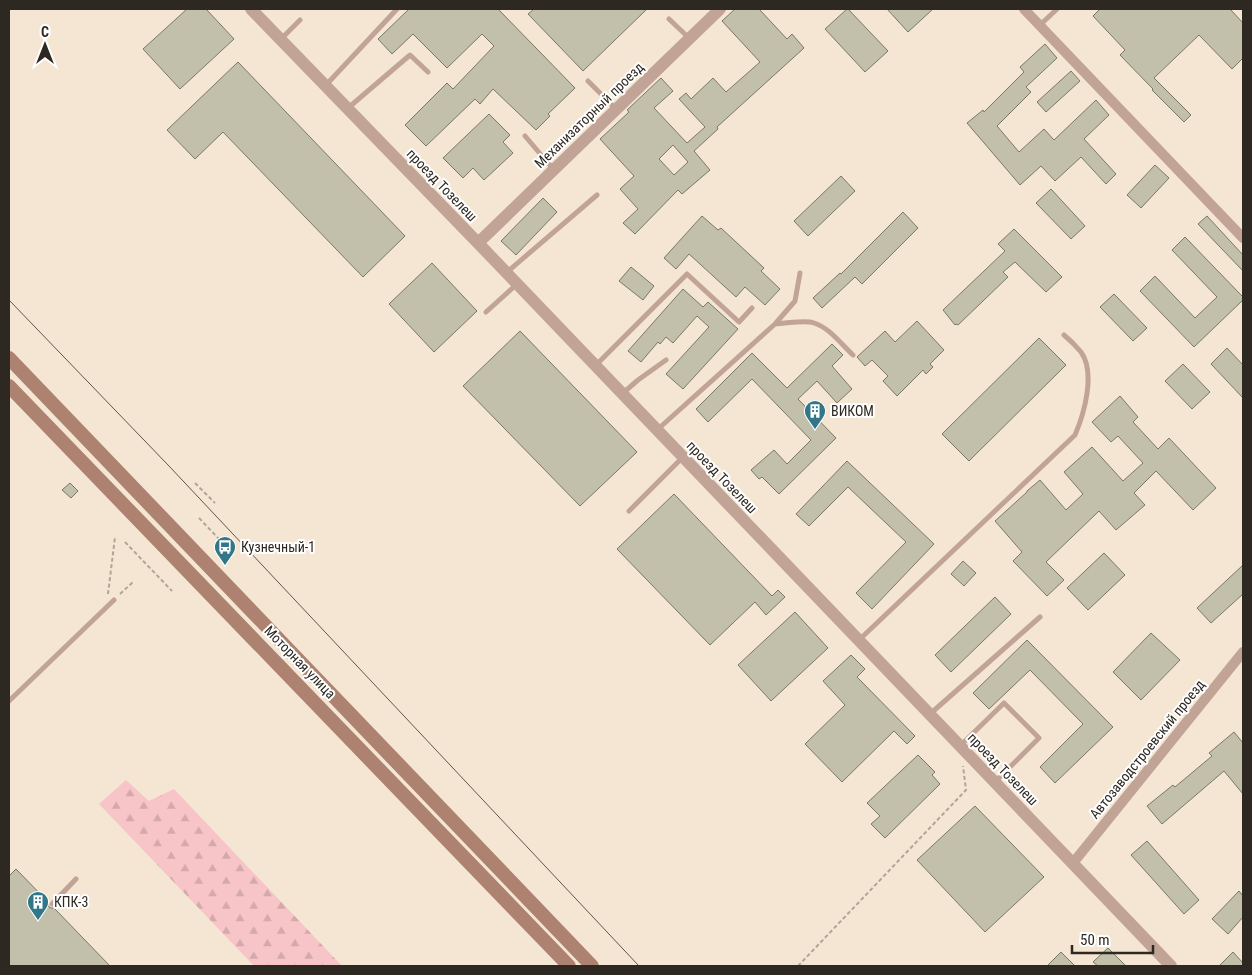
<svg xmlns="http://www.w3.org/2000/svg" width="1252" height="975" viewBox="0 0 1252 975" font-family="'Roboto Condensed',sans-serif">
	<defs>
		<pattern id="forest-firs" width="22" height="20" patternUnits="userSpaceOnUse" patternTransform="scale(1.25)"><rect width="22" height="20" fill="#f7c4c8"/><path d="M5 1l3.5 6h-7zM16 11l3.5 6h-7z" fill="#d4a8ac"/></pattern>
	</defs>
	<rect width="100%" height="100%" fill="#f5e6d4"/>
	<path fill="url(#forest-firs)" d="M126,780L149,801L174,789L342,966H254L99,804Z"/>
	<path fill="#c2bfaa" stroke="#7a7864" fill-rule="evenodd" d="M187,9H206L234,39L180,89L143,49Z
		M409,9H498L575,88L548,114L550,116L536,130L493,89L480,104L475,99L426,146L405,125L447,83L453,89L494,46L482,34L447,68L413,34L392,54L378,39Z
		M534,9H647L583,71L528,14Z
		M735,9H759L787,39L792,34L804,48L717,127L718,129L694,151L710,170L682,194L678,190L635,234L623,223L638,209L620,189L634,176L600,139L629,112L627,110L661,78L673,91L654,108L687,143L705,127L679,99L686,93L691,99L713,78L726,92L760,62L722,21ZM673,145L688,162L674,175L659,159Z
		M847,9H848L888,51L865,72L825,29Z
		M887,9H933L908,32Z
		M1100,9H1230L1243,23V58L1232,69L1199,35L1154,78L1191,115L1184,122L1152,90L1153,89L1120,55L1125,50L1093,16Z
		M1045,44L1057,58L1026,87L1031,92L997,126L1019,152L1044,129L1054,140L1096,100L1109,115L1084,139L1116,174L1106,184L1081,157L1055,181L1041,166L1020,185L967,123L983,110L984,112L1024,72L1020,67Z
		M238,62L405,236L363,277L223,132L195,159L167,130Z
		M1071,71L1080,81L1046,112L1037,102Z
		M489,114L510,135L503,142L513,153L484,180L473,168L463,178L443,158Z
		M1155,165L1169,178L1141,208L1127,195Z
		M841,176L855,191L808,236L794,221Z
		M1051,189L1085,226L1071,239L1036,203Z
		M543,198L557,212L516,255L501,241Z
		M903,212L918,228L862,284L855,277L822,308L813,298L840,273L841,274Z
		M702,216L718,230L721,228L764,268L761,271L780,289L765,305L745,287L736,297L689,254L676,269L664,258Z
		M1207,216L1243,255V271L1198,224Z
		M1014,229L1062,277L1046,292L1015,262L1003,272L1008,277L958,325L956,324L955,325L943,310L1005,251L998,244Z
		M1185,237L1243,297V300L1194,347L1140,291L1155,276L1195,318L1217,297L1172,250Z
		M432,263L477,311L434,352L389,304Z
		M631,267L654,286L643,300L619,281Z
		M683,289L703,307L708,302L738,329L683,389L666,374L709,327L697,316L673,343L666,337L660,344L658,342L641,362L628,351Z
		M1114,294L1147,328L1133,341L1100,307Z
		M917,321L944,350L930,364L933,367L926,374L923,370L897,396L883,381L888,376L872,360L865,366L857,357L885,331L895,342Z
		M520,331L637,452L580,506L463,386Z
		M1039,338L1066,365L969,461L942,434Z
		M832,344L843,355L832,366L852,389L837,403L817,381L798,399L836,438L779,494L762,477L759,479L751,470L774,450L787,464L811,440L752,379L708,422L696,409L752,353L787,388Z
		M1227,348L1243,365V398L1211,364Z
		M1183,364L1210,392L1192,409L1165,381Z
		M1120,396L1138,417L1133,422L1158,449L1169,438L1216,488L1193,510L1156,471L1134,493L1145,505L1116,530L1099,511L1046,562L1064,580L1047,596L1013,561L1022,552L995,521L1027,492V491L1040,480L1066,510L1083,494L1064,472L1092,447L1123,481L1143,463L1118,436L1111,442L1092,422Z
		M847,461L934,544L872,609L856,593L906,542L848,487L809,526L796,514Z
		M70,483L78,491L71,498L62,490Z
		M674,494L772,596L778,590L785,597L766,615L755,602L710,645L617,549Z
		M1104,553L1125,575L1088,610L1067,588Z
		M963,561L976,573L964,586L951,574Z
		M1243,565V594L1211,623L1197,608Z
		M995,597L1011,614L951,672L935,655Z
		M795,612L828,648L771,701L738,665Z
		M1151,633L1180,660L1141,700L1113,672Z
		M1027,640L1113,727L1055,783L1040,767L1083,724L1030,670L989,709L973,693Z
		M851,655L865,669L857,677L915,736L907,744L894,731L842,782L805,744L845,705L823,681Z
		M1234,732L1243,743V794L1224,771L1162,824L1147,806L1173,785L1175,787L1212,756L1209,753Z
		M918,755L935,772L932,775L940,784L885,838L871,824L880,816L867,803Z
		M975,806L1044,877L985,932L917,860Z
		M1147,841L1199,900L1184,914L1131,855Z
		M16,869L48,902L49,907L51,908H54L110,966H9V876Z
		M1239,891L1243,896V917L1228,934L1212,919Z
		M1108,948L1126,966H1098L1093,962Z
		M1061,952L1075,966H1047Z
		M1233,952L1243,963V966H1219Z"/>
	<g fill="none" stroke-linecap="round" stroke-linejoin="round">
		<path stroke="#b0a596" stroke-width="2" stroke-dasharray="4 2.5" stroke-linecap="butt" d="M195,483L215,503
			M199,518L219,539
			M125,542L172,591
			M108,594L115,537
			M120,594L133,582
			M798,966L966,790L963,766"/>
		<path stroke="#c2a497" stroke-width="5" d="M669,19L689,38
			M1040,25L1057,9
			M281,39L300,20
			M588,81L616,109
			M326,85L397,9
			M348,108L410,55L428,72
			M525,136L554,170
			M506,273L597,195
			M486,312L517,284
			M775,324L795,301L800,273
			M595,366L687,274L739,322L752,308
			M623,393L638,380L666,360
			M657,430L775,324C785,323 805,320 814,323C830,328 841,344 853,355
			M629,511L682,458
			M859,640L1075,435C1084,414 1096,373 1081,352C1076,346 1070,340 1064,335
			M9,701L114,600
			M930,714L1040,617
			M961,745L1004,703L1039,738L995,782
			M52,904L76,879"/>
		<path stroke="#c2a497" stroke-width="10" d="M1024,9L1243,238
			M1073,863L1243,652"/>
		<path stroke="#c2a497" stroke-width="12" d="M251,9L478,243L1171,966
			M478,243L720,9"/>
		<path stroke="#ae8270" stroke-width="14" d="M9,358L592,966
			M9,386L569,966"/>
		<path stroke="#5e564d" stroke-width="1" d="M9,300L169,466L639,966"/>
	</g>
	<defs>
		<g id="building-pin" transform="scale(1.125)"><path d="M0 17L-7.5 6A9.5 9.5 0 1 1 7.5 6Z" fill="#337687" stroke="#fff"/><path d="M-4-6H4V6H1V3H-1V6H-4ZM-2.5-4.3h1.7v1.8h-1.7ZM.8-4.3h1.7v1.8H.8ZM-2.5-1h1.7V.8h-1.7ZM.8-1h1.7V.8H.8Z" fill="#fff"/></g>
		<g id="bus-pin" transform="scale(1.125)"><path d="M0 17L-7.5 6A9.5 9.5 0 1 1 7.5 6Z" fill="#337687" stroke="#fff"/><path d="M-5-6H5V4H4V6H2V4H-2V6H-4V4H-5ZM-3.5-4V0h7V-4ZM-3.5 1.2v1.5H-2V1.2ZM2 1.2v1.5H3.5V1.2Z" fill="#fff"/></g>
	</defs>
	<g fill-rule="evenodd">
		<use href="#building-pin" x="815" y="411"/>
		<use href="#bus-pin" x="225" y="547"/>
		<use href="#building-pin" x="38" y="902"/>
	</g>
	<g text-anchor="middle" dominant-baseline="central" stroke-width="4" stroke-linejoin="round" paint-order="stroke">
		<g font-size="14" fill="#2d2821" stroke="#fff">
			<text transform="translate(589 115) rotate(-44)">Механизаторный проезд</text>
			<text transform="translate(442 185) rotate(46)">проезд Тозелеш</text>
			<text transform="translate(722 477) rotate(46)">проезд Тозелеш</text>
			<text transform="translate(300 662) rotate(46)">Моторная улица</text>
			<text transform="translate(1147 749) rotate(-51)">Автозаводстроевский проезд</text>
			<text transform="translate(1003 769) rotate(46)">проезд Тозелеш</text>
		</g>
		<g font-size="14" fill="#2d2821" stroke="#fff" text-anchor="start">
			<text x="831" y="411">ВИКОМ</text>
			<text x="241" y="547">Кузнечный-1</text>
			<text x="54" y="902">КПК-3</text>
		</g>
	</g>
	<rect width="1252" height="975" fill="none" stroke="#2d2821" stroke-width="20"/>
	<g transform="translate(45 45)" stroke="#ffffff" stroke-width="4" paint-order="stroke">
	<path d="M0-4L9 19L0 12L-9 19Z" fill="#2d2821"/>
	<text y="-8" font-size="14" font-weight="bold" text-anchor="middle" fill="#2d2821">С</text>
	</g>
	<path d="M1072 945v8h81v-8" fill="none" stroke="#2d2821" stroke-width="2.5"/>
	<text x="1080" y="945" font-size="15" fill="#2d2821" stroke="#ffffff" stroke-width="4" paint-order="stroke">50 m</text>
</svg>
